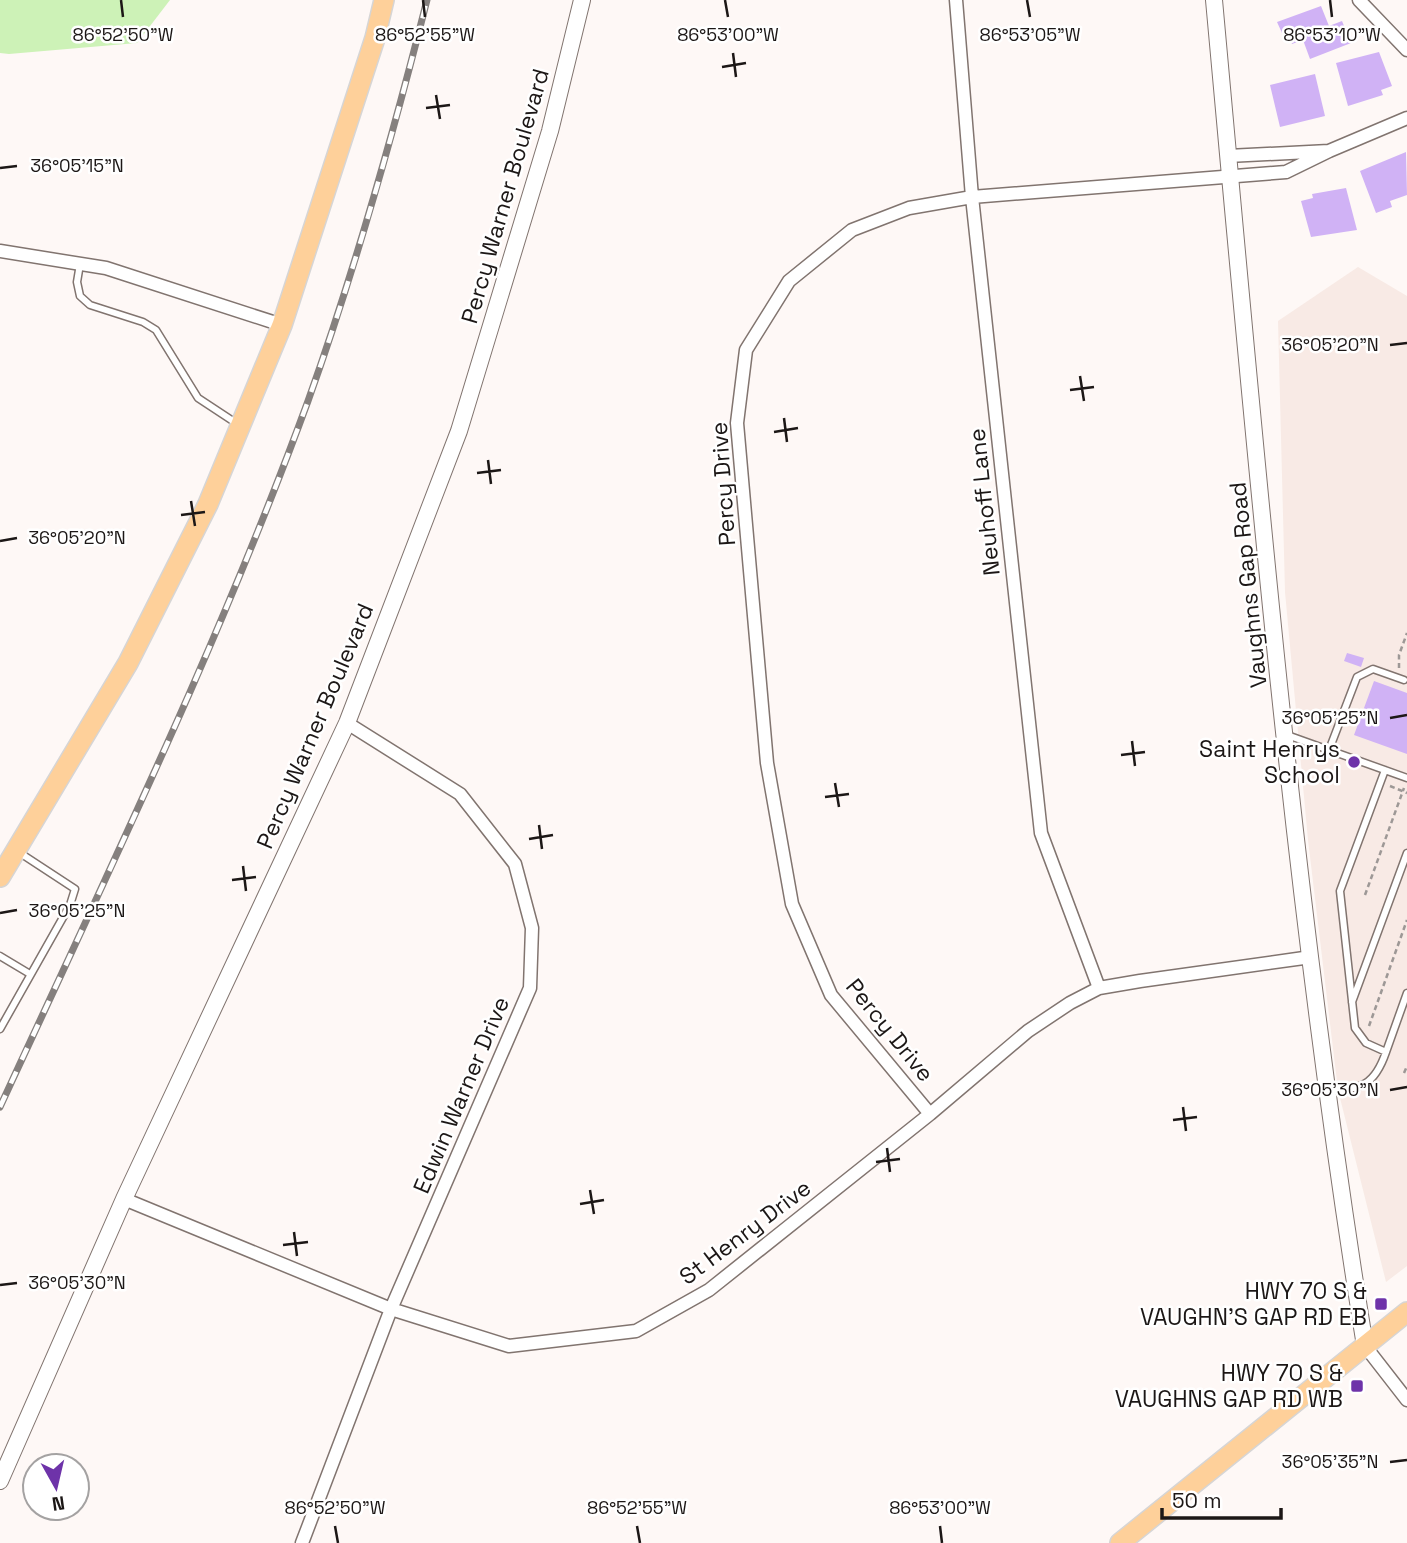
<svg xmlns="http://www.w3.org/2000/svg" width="1407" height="1543" viewBox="0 0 1407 1543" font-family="'Space Grotesk',sans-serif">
	<rect width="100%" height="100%" fill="#fef8f6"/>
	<path fill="#f8eae5" d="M1358,267L1407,296V1266L1386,1282L1338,1090L1308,840L1285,592L1278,321Z"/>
	<path fill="#cdf2b7" d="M0,0H170L137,43L9,54L0,53Z"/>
	<path fill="#d0b2f5" d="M1321,6L1329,26L1342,21L1351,43L1310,59L1303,40L1292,44L1287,31L1282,33L1277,22Z
		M1379,52L1392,86L1381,90L1383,95L1348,106L1336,63Z
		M1315,74L1325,116L1280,127L1270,85Z
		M1406,152L1407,195L1390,201L1392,207L1376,213L1360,171Z
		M1346,188L1357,230L1311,237L1301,201L1313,198L1312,194Z
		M1347,653L1364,658L1361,667L1344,661Z
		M1374,681L1407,693V754L1354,735Z"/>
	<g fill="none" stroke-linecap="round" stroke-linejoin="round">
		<g stroke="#81746f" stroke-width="9">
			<path id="service" d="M80,264L77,282L80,296L90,305L143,322L156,330L198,398L239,425
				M1287,735L1407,778
				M1329,750L1357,677L1373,669L1404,680
				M1385,770L1340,891L1355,1028L1366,1043L1386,1052L1407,993
				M0,956L30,974
				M1352,1002L1407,853
				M0,1029L70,905L75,889L17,851
				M1327,1092C1361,1088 1374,1087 1386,1052"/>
		</g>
		<g stroke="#81746f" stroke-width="15">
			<path id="minor" d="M956,0L972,197L1041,833L1099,988
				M1359,0L1407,50
				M1329,151L1407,118
				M0,251L106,268L282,325
				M930,1114L831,995L792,904L767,763L737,423L746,350L789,281L852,230L909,208L972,197L1286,172L1329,151L1228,156
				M124,1199L391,1309L509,1346L636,1331L709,1290L930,1114L1028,1031L1070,1003L1099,988L1140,981L1311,957
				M1365,1346L1407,1400
				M302,1543L391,1309L530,988L532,928L515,864L460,794L347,723"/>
		</g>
		<g stroke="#81746f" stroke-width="18">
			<path id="tertiary" d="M1214,0C1255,449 1293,901 1365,1346
				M0,1481L124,1199L347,723L459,431L550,131L582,0"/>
		</g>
		<g stroke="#d6d5d5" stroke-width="22">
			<path id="primary" d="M0,877L128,663L208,504L282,325L375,38L384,0
				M1120,1543L1407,1312"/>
		</g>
		<path stroke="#9d9896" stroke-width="2.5" stroke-dasharray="5 3.5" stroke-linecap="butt" d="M1399,668V655L1407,633
			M1390,786L1407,793
			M1365,895L1404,788
			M1369,1026L1407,920
			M1404,1073L1407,1066"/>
		<use href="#service" stroke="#fff" stroke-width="6"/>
		<use href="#minor" stroke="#fff" stroke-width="12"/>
		<use href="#tertiary" stroke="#fff" stroke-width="16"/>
		<use href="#primary" stroke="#fed09a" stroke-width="19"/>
		<g stroke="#85807e" stroke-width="7">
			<path id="rail" d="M0,1107C107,874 220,642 308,401C355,270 393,135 427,0"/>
		</g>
		<use href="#rail" stroke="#fff" stroke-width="4.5" stroke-dasharray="13" stroke-linecap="butt"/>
	</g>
	<path fill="none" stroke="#1c1716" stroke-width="2.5" d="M121,0L123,17M423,0L425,17M725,0L728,17M1027,0L1030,17M1330,0L1332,17M733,53L736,77M722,67L746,63M436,95L440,119M426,108L450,105M0,168L17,166M1390,345L1407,343M1080,376L1084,401M1070,390L1094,387M784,418L787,442M774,432L798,428M488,460L491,484M477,473L501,470M191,501L195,526M181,515L205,512M0,541L17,538M1390,718L1407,715M1132,741L1135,766M1121,755L1145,752M835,783L839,807M825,797L849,794M539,825L542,849M529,839L553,835M243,866L246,891M232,880L256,877M0,913L17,910M1390,1090L1407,1087M1183,1107L1186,1131M1173,1120L1197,1117M887,1148L890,1172M876,1162L900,1159M590,1190L594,1214M580,1204L604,1200M294,1232L297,1256M283,1245L308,1242M0,1285L17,1283M1390,1462L1407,1460M335,1526L338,1543M637,1526L640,1543M940,1526L942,1543"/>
	<g fill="#6e33a9" stroke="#fff" stroke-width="2.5">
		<circle cx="1354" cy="762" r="7"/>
		<rect x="1374" y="1297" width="14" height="14" rx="3.5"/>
		<rect x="1350" y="1379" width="14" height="14" rx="3.5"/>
	</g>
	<g text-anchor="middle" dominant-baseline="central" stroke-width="5" stroke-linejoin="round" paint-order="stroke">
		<g font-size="23" fill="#1c1716" stroke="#fff">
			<text transform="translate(505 196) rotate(-74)">Percy Warner Boulevard</text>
			<text transform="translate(723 484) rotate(-94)">Percy Drive</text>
			<text transform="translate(984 502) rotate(-96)">Neuhoff Lane</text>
			<text transform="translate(1248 585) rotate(-96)">Vaughns Gap Road</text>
			<text transform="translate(315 726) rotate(-67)">Percy Warner Boulevard</text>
			<text transform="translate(890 1030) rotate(51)">Percy Drive</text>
			<text transform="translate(461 1095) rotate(-67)">Edwin Warner Drive</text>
			<text transform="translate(745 1232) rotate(-37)">St Henry Drive</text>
		</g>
		<g font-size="23" fill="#1c1716" stroke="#fff" text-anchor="end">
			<text x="1340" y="749">Saint Henrys<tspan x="1340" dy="26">School</tspan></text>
			<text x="1367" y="1291">HWY 70 S &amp;<tspan x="1367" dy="26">VAUGHN'S GAP RD EB</tspan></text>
			<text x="1343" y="1373">HWY 70 S &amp;<tspan x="1343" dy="26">VAUGHNS GAP RD WB</tspan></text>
		</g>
	</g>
	<g font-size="18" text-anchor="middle" fill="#1c1716" stroke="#fff" stroke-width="5" stroke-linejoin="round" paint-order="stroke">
		<text x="123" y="41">86°52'50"W</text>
		<text x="425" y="41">86°52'55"W</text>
		<text x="728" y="41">86°53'00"W</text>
		<text x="1030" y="41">86°53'05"W</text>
		<text x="1332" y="41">86°53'10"W</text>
		<text x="77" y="172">36°05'15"N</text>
		<text x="1330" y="351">36°05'20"N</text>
		<text x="77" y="544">36°05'20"N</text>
		<text x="1330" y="724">36°05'25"N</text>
		<text x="77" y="917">36°05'25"N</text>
		<text x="1330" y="1096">36°05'30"N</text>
		<text x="77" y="1289">36°05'30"N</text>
		<text x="1330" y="1468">36°05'35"N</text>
		<text x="335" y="1514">86°52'50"W</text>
		<text x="637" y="1514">86°52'55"W</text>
		<text x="940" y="1514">86°53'00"W</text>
	</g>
	<g transform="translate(56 1487) rotate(172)"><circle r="33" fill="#ffffff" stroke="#a4a2a2" stroke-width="2"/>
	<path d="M0-5L12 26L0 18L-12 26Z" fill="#6e33a9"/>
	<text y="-10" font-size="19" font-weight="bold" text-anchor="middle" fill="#1c1716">N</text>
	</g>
	<path d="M1162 1508v10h119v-10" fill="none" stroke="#1c1716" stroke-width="3.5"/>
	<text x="1172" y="1508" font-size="21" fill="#1c1716" stroke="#ffffff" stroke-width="5" paint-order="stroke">50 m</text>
</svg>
